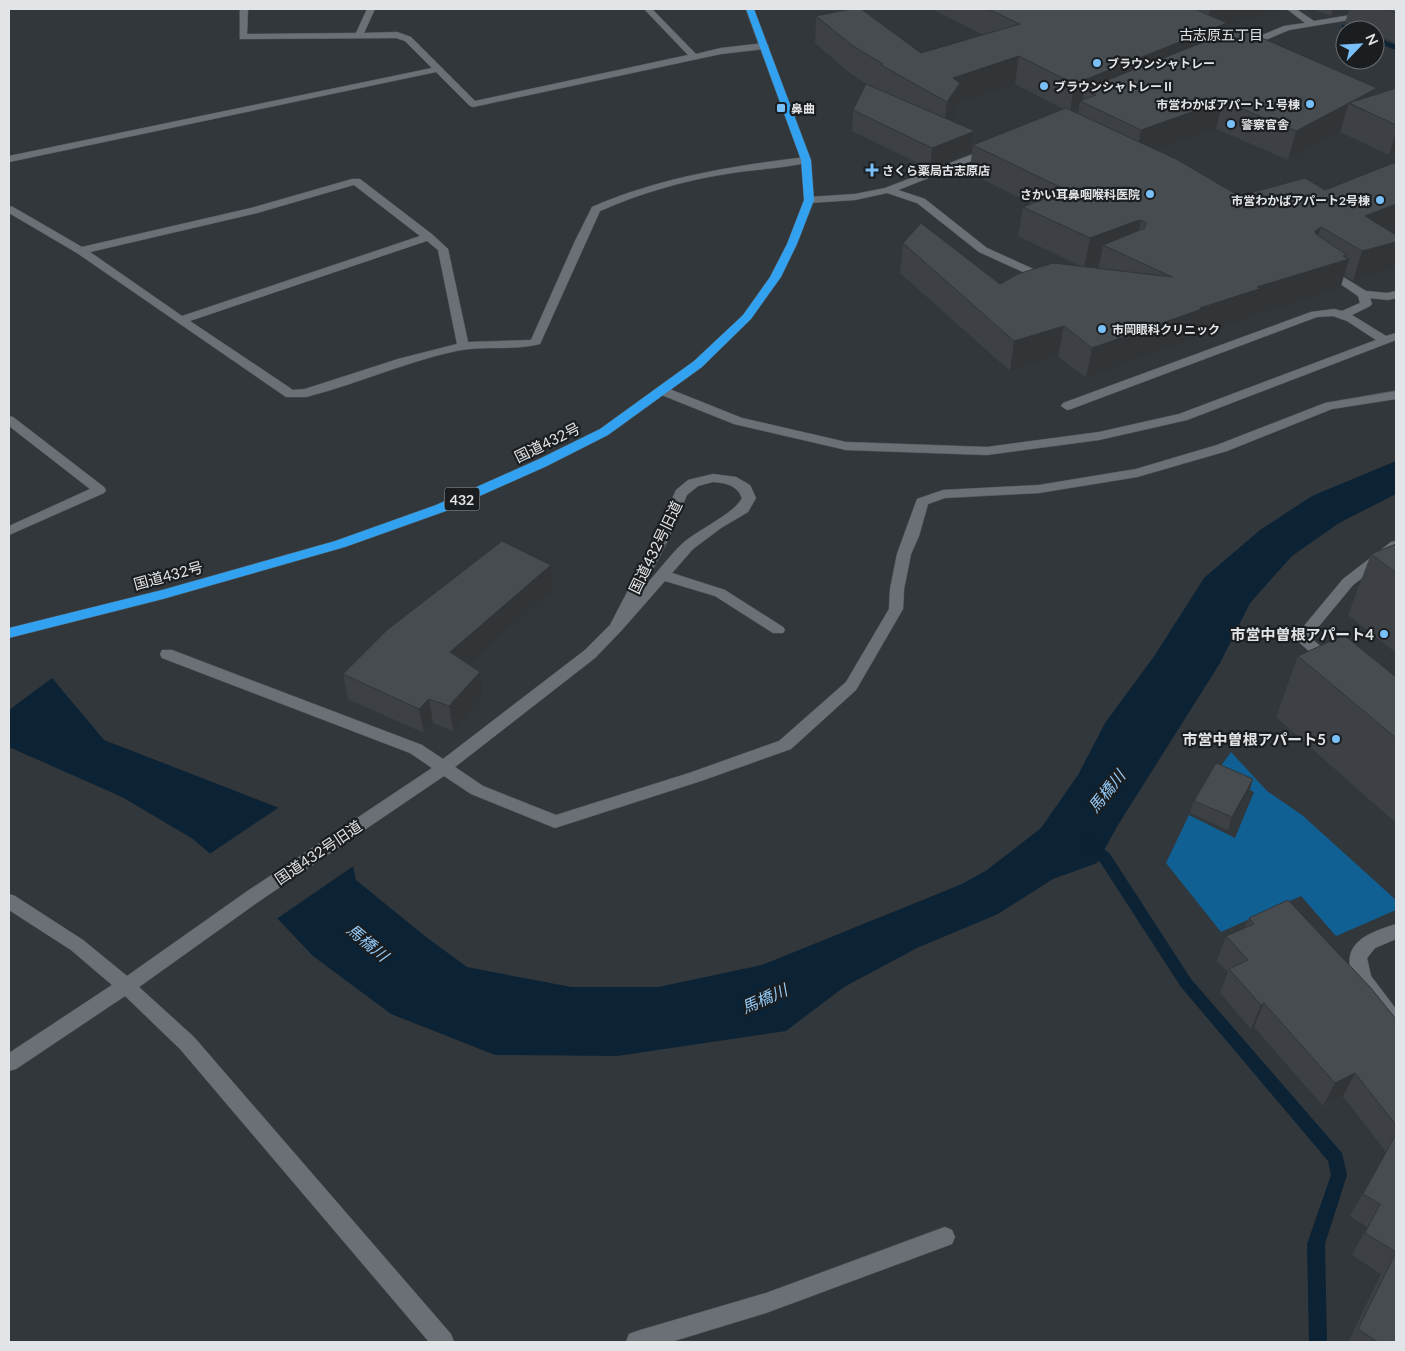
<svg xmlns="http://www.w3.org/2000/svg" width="1405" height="1351" font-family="Lato,'Noto Sans JP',sans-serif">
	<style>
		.green { fill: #106094 }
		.water { fill: #0c2335 }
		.pier { fill: #32373b }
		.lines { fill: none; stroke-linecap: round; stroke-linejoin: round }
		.stream { fill: #0c2335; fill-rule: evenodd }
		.minor-casing { stroke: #515659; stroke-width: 1 }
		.highway-casing { stroke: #515659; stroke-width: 1 }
		.minor { fill: #6a7075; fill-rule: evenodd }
		.highway { fill: #32a2f0; fill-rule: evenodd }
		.wall { fill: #3d4145; fill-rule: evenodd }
		.shaded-wall { fill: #323538 }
		.building { fill: #474c50; stroke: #323538 }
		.poi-dot { fill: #79bff8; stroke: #1b1e20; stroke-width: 2 }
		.labels { text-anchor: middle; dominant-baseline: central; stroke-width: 4.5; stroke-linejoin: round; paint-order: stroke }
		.far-poi-label { font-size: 12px; font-weight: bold; fill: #e2e5e8; stroke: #1b1e20; text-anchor: start }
		.far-neighbourhood-label { font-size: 14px; fill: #e2e5e8; stroke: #1b1e20 }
		.shield { fill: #1b1e20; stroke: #a6a9ac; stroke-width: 1 }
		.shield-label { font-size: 14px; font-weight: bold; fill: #e2e5e8 }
		.street-label { font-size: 15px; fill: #e2e5e8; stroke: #1b1e20 }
		.poi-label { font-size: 15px; font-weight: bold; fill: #e2e5e8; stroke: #1b1e20; text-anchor: end }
		.water-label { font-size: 16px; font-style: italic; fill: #92c9f6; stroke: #1b1e20 }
	</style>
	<rect width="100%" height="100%" fill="#32373b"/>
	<path class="green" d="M1231 752 1267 791 1302 815 1396 900V910L1336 936 1301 896 1221 932 1166 863 1189 815 1235 838 1254 792 1216 773Z"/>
	<g class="water">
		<path d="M1396 461V494L1339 523 1292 556 1250 603 1220 663 1118 825 1097 863 1053 879 998 914 917 948 844 987 786 1031 617 1056 495 1055 391 1014 313 956 239 878 353 866 356 880 426 937 467 967 571 987H658L762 965 962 884 987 870 1041 828 1078 775 1105 723 1155 655 1204 578 1260 530 1312 496Z"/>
		<path d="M52 678 104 740 282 809 236 876 193 839 122 797 9 747V710Z"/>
	</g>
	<path class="pier" d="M281 806 312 826 313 829 352 858 355 865 275 920 237 878 208 855Z"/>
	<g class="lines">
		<g class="stream">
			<path d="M1342 25H1348L1357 30 1342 29Z"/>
			<path d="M1375 37 1396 45V50L1375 42Z"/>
			<path d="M1088 839 1093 840 1110 854 1191 979 1342 1153 1347 1175 1325 1244 1327 1342H1309L1307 1244 1331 1175 1328 1161 1181 987 1100 862 1081 844 1083 840Z"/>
		</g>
		<g class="minor-casing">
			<g id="minor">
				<path d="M240 9H248L247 34 356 33 367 9H375L364 33 397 32 411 37 475 101 688 55 644 9H652L696 54 721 48 765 43 769 46 765 49 721 54 473 107 470 106 436 72 9 162V156L432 68 405 41 396 38 240 39Z"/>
				<path d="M1287 9H1296L1314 21 1388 9H1396V12L1289 30 1249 47H1243V43L1284 26 1305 23Z"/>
				<path d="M989 148 992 149V153L898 190 925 199 987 248 1051 277 1053 279 1051 281H1043L979 252 917 203 887 193 855 200 809 203 804 200 809 197 855 194 885 188Z"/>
				<path d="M806 157 811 160 810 162C782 169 753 169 726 174 682 181 641 193 600 211L540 344C512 351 484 345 456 351 405 362 357 384 306 397H286L77 253 9 213V206L13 207 82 247 251 208 352 179H360L433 235 448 249 468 342 531 340 575 241 592 207C661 177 732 166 806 157ZM354 185 420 236 182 316 90 252 257 213ZM427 241 438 250 457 344 398 359 305 389 293 390 190 321Z"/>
				<path d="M1327 267 1366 291 1387 293 1396 291V298L1388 300 1370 298 1372 304 1370 306 1352 315 1386 336 1396 333V340L1187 420 1099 440 987 455 846 450 734 424 659 394 657 391 663 387 667 388 742 418 846 442 987 447 1099 432 1179 414 1376 340 1347 321 1333 316 1317 317 1071 409 1067 410 1061 406 1063 403 1311 312 1334 309 1342 311 1360 303 1358 296 1323 272 1321 270 1323 268Z"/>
				<path d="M1396 391V399L1332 409 1227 451 1137 477 1039 493 945 498 928 504 919 536 911 554 904 589 903 609 856 690 791 749 701 781 555 828 471 794 444 776 258 902 139 987 194 1037 451 1334 454 1342H429L180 1049 125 996 16 1069 9 1071V1053L112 985 71 950 9 910V894L15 896 83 940 127 976 246 892 432 768 410 753 162 658 160 654 162 650H172L422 745 443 759 585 650 610 625 653 542 676 490 688 480 713 474 736 477 750 485 756 498 748 512 721 528 693 549 672 573 725 590 783 627 785 630 783 633H773L715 596 665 581 621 631 595 658 455 767 483 786 556 815 689 773 779 741 846 682 889 609 890 589 897 554 917 499 943 490 1039 485 1136 469 1217 445 1325 403ZM713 482C726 483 737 485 742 498 734 514 699 529 683 543 669 556 657 573 644 587L667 542 687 495 698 486Z"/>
				<path d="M9 416 13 417 104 487 106 490 104 493 9 535V526L90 489 9 426Z"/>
				<path d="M1396 541V552L1353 585 1310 637 1337 661 1335 665H1325L1294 638 1343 579 1391 542Z"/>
				<path d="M1396 924V939L1375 948 1367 958 1371 976 1396 1009V1030L1389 1028C1373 1008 1332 967 1358 942 1367 933 1384 928 1396 924Z"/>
				<path d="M945 1227 952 1230 955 1237 952 1244 766 1313 671 1342H626L629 1334 637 1331 766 1293Z"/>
			</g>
		</g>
		<g class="highway-casing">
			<path id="highway" d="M746 9H754L811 160 814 200 797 244 781 277 751 319 702 367 608 435 547 466 446 511 345 547 163 599 9 638V628L162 590 335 541 436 505 537 460 600 429 694 361 743 315 770 277 787 244 804 200 801 160Z"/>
		</g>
		<use href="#minor" class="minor"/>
		<use href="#highway" class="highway"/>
	</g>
	<g class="wall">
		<path d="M932 9H1285L1226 26 1224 34 1375 95 1396 88V152L1389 155 1340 132 1288 160 1216 129 1157 151 1239 196 1325 190 1396 162V230L1391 232 1396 235V263L1394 269 1353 281 1344 275 1340 289 1255 315 1254 318 1195 337V339L1086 378 1058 356 1010 371 900 273 903 243 1000 284 1080 266 1018 236 1023 207 1032 204 970 173 972 152 930 169 852 131 853 110 873 88 851 74 815 43 816 16 921 53 983 35ZM1015 84 1063 109 974 145 975 131 950 120 957 111V104ZM1079 108 1078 113 1073 111ZM1100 262 1098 268 1087 267Z"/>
		<path d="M1312 9H1396V43L1375 34V30H1364L1345 22 1348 14 1331 16Z"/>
		<path d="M1396 544V653L1348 615 1371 554Z"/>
		<path d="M553 590 468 664 483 697 453 731 433 723 424 733 348 699 343 674Z"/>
		<path d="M1298 656 1396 677V823L1276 717Z"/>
		<path d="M1253 779 1249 792 1228 830 1190 813 1194 801Z"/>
		<path d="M1249 918 1396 1019V1342H1348L1381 1274 1352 1255 1367 1227 1350 1216 1386 1152 1343 1096 1323 1106 1254 1027 1251 1029 1220 993 1228 972 1217 961 1226 936 1245 928Z"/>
	</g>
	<g class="shaded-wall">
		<path d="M1210 9H1285L1226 26 1220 50 1096 95 1085 89 1082 102 1080 101 1079 108 1070 112 1074 84 1205 32Z"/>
		<path d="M1333 9H1349L1348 14 1331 16Z"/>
		<path d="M1019 56 1015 84 957 104V111L943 130 947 102 953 78Z"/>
		<path d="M1377 88 1369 113 1349 104Z"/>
		<path d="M1223 101 1216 129 1135 159 1141 130Z"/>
		<path d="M1349 103 1340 132 1288 160 1296 131Z"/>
		<path d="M975 131 972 152 930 169 932 148Z"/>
		<path d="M1396 133V152L1389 155Z"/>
		<path d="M1396 204V230L1355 245 1365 216Z"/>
		<path d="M1141 220 1135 249 1103 245 1100 262 1084 268 1090 238 1136 221Z"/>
		<path d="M1321 227 1312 256 1315 231Z"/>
		<path d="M1396 242V263L1394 269 1353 281 1362 251Z"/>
		<path d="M1347 255 1345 260 1349 259 1340 289 1255 315 1254 318 1195 337V339L1086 378 1092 348 1200 308Z"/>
		<path d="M1064 326 1058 356 1010 371 1014 341Z"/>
		<path d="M551 565 553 590 454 677 450 652Z"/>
		<path d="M480 672 483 697 453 731 449 706Z"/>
		<path d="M429 699 433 723 424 733 419 709Z"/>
		<path d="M1253 779 1249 792 1228 830 1232 817Z"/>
		<path d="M1264 1003 1254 1027 1251 1029 1261 1005Z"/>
		<path d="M1355 1073 1343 1096 1323 1106 1335 1083Z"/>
	</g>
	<g class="building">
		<path d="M850 9H861L921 53 1020 24 988 9H1195L1227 23 1074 84 1019 56 953 78 960 83 947 102 881 65 883 64 853 46 816 16Z"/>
		<path d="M1386 9H1396V13Z"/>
		<path d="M1239 28 1377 88 1349 103 1396 88V125L1349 103 1296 131 1223 101 1141 130 1080 101 1096 95 1085 89Z"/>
		<path d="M866 84 975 131 932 148 853 110Z"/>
		<path d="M1066 108 1178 160 1239 196 1305 178 1325 190 1396 162V204L1365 216 1396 235V242L1362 251 1321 227 1315 231 1316 234 1347 255 1343 256 1349 259 1257 287 1262 288 1200 308 1202 309 1092 348 1064 326 1014 341 903 243 921 223 1000 284 1018 274 1053 263 1172 277 1103 245 1145 228 1146 223 1141 220 1136 221 1090 238 1023 207 1066 190 973 145Z"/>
		<path d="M502 541 551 565 450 652 480 672 449 706 429 699 419 709 343 674 387 630Z"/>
		<path d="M1396 544V573L1371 554Z"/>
		<path d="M1344 635 1396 677V738L1298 656Z"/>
		<path d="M1216 763 1253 779 1232 817 1194 801Z"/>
		<path d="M1288 900 1370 987 1396 1019V1125L1355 1073 1335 1083 1264 1003 1261 1005 1229 969 1248 960 1226 936 1254 924 1249 918Z"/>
		<path d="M1396 1134V1342H1378L1358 1329 1396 1252 1365 1233 1380 1204 1363 1194Z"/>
	</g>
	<g class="poi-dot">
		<circle cx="1097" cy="63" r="5"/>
		<circle cx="1044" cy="86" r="5"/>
		<circle cx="1310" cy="104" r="5"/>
		<rect x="776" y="103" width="10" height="10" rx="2.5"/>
		<circle cx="1231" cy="124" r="5"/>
		<path d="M869.5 162.5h5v5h5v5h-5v5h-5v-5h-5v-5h5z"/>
		<circle cx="1150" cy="194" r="5"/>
		<circle cx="1380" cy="200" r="5"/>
		<circle cx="1102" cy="329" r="5"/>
		<circle cx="1384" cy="634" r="5"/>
		<circle cx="1336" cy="739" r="5"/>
	</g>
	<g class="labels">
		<g class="far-poi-label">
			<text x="1107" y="63">ブラウンシャトレー</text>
			<text x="1054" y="86">ブラウンシャトレーⅡ</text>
			<text x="1300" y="104" text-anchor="end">市営わかばアパート１号棟</text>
			<text x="791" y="108">鼻曲</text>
			<text x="1241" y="124">警察官舎</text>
			<text x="882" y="170">さくら薬局古志原店</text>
			<text x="1140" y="194" text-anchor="end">さかい耳鼻咽喉科医院</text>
			<text x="1370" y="200" text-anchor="end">市営わかばアパート2号棟</text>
			<text x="1112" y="329">市岡眼科クリニック</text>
		</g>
		<g class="far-neighbourhood-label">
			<text x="1221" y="34">古志原五丁目</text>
		</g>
		<rect class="shield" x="444.5" y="487.5" width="35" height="23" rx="4"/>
		<g class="shield-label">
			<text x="462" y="499">432</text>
		</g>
		<g class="street-label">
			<text transform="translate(547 442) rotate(-26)">国道432号</text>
			<text transform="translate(655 547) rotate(-64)">国道432号旧道</text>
			<text transform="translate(168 575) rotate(-15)">国道432号</text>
			<text transform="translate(318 852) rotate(-34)">国道432号旧道</text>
		</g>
		<g class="poi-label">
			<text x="1374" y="634">市営中曽根アパート4</text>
			<text x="1326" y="739">市営中曽根アパート5</text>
		</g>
		<g class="water-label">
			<text transform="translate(1106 791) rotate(-51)">馬橋川</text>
			<text transform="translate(368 942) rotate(40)">馬橋川</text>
			<text transform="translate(764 998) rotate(-24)">馬橋川</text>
		</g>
	</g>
	<rect width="1405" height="1351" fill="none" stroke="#e2e5e8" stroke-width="20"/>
	<g transform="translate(1360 45) rotate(65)"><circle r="24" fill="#1b1e20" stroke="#6b6e70"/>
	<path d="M0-4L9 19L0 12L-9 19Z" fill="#79bff8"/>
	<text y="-8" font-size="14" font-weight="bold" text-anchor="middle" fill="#e2e5e8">N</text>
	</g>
</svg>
